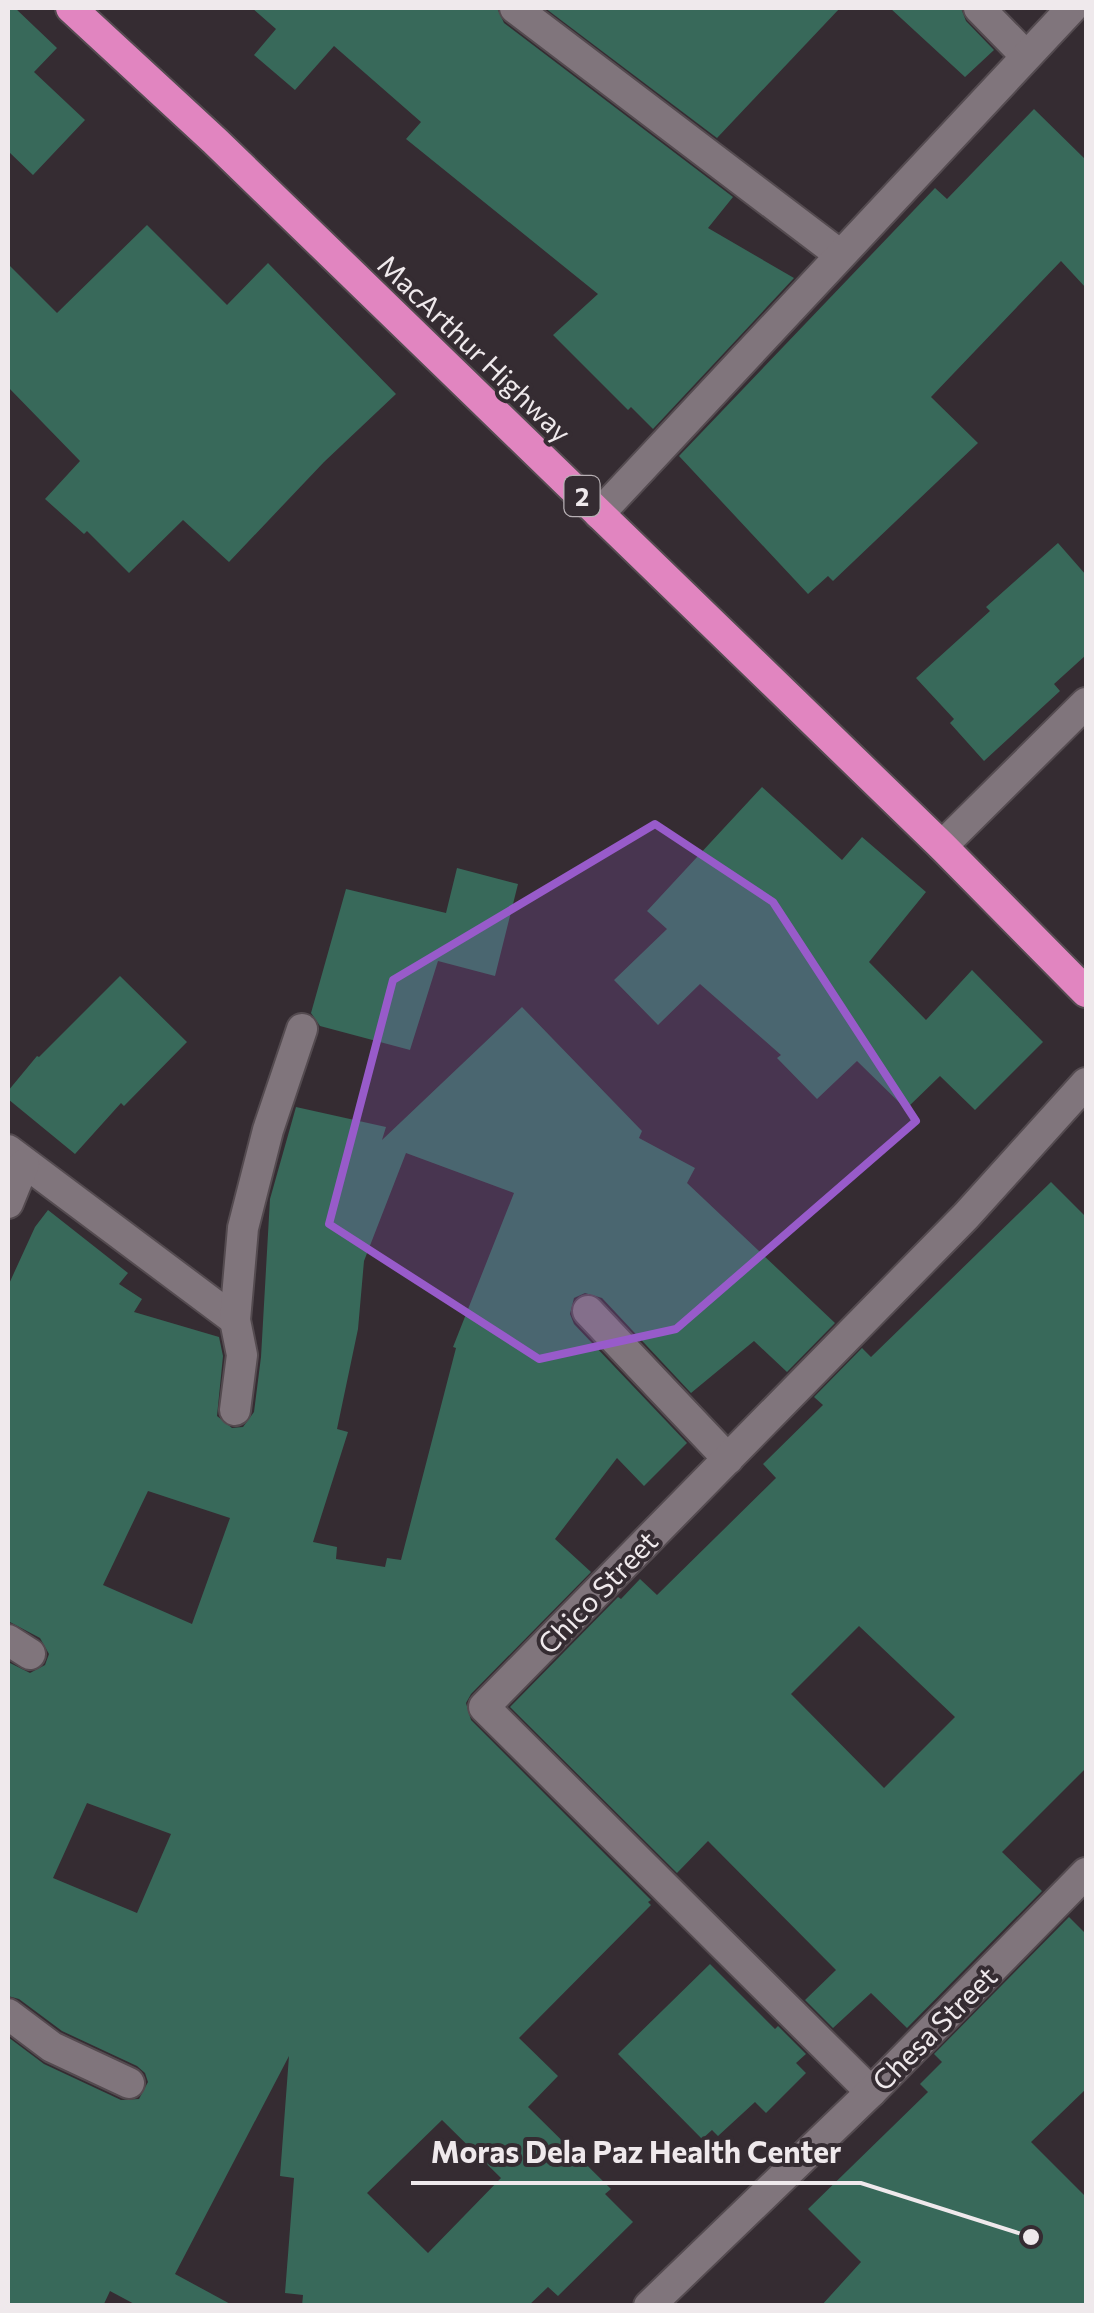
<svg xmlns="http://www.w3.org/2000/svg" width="1094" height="2313" font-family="Commissioner,sans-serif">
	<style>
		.building { fill: #38695a; fill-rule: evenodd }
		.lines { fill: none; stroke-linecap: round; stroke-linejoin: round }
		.minor-casing { stroke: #544b50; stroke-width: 34 }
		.highway-casing { stroke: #544b50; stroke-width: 34 }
		.minor { stroke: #80757c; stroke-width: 30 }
		.highway { stroke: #e185c0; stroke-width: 30 }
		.marked { fill: #985bca; fill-opacity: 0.2; stroke: #985bca; stroke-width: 8; stroke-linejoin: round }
		.labels { text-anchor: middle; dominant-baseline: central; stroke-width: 8; stroke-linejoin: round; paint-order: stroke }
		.shield { fill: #352c32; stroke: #b7b0b4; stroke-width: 2.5 }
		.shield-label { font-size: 25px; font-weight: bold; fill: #efe9ec }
		.street-label { font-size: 28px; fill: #efe9ec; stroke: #352c32 }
		.leader { fill: none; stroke: #efe9ec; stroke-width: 4 }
		.callout-dot { fill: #efe9ec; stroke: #352c32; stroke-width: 4 }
		.callout-label { font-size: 30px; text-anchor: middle; font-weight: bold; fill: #efe9ec; stroke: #352c32; stroke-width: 8; stroke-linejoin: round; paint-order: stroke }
	</style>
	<rect width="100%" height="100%" fill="#352c32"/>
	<g class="building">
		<path d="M8 8H15L57 48 34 72 85 120 33 175 8 151Z"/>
		<path d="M252 8H497L504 23 733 197 708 228 794 278 653 429 631 407 628 410 553 335 598 294 406 139 421 122 334 46 295 90 254 55 276 29Z"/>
		<path d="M545 8H840L717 138Z"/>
		<path d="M890 8H961L966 21 994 50 965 77Z"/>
		<path d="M1034 109 1086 160V288L1061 261 931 397 978 443 833 581 828 576 808 594 679 456 935 188 947 199Z"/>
		<path d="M147 225 227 305 268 263 396 394 324 462 229 562 183 520 129 573 87 531 84 534 45 499 80 461 8 387V264L57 313Z"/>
		<path d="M1058 543 1086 575V655L1054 684 1060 691 984 761 950 723 954 719 916 678 990 611 986 607Z"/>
		<path d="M762 787 842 860 862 837 926 892 869 962 926 1020 972 970 1043 1042 975 1110 940 1076 906 1109 857 1061 817 1099 777 1058 781 1055 700 984 658 1025 614 980 667 929 647 911Z"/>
		<path d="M457 868 518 884 495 976 438 961 410 1050 320 1026 311 1013 346 889 446 913Z"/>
		<path d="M120 976 187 1042 124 1106 121 1103 75 1154 8 1099V1091L37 1056 39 1057Z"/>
		<path d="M522 1007 642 1131 639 1138 695 1168 687 1183 835 1323 787 1372 754 1341 691 1393 602 1298 585 1293 574 1298 570 1314 574 1324 687 1443 644 1486 617 1458 555 1539 591 1572 471 1694 466 1703 471 1720 651 1900 648 1902 651 1905 519 2038 558 2076 528 2107 611 2189 605 2194 633 2222 558 2296 548 2287 528 2306H302L303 2295 285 2293 294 2178 280 2176 289 2056 175 2274 234 2306H138L110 2291 103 2306H8V2037L44 2064 121 2100 139 2099 148 2082 145 2073 137 2066 62 2031 19 1999 8 1996V1662L30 1673 45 1665 49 1654 40 1638 8 1621V1286L35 1227 48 1210 128 1273 119 1284 142 1299 134 1312 219 1337 223 1356 217 1416 232 1428 243 1427 254 1412 261 1357 270 1199 296 1107 386 1127 382 1140ZM406 1153 514 1193 453 1347 456 1348 401 1560 387 1558 385 1567 336 1559 337 1547 313 1542 348 1432 337 1429 358 1329 364 1261ZM148 1491 230 1518 192 1624 103 1585ZM87 1803 171 1834 137 1913 53 1878ZM442 2120 501 2178 428 2253 367 2193Z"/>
		<path d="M1051 1182 1086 1217V1768L1002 1852 1042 1891 907 2028 871 1993 833 2028 805 2000 836 1970 708 1841 677 1873 510 1707 618 1597 621 1599 640 1579 657 1595 776 1478 763 1464 823 1405 814 1397 862 1348 871 1357ZM859 1626 955 1717 884 1788 791 1694Z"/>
		<path d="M1069 1917 1086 1934V2089L1031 2142 1086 2197V2306H821L861 2262 808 2209 928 2092 920 2084 942 2062 934 2054Z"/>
		<path d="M710 1964 775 2029 778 2026 806 2054 796 2063 806 2073 766 2113 755 2102 718 2136 712 2130 702 2139 618 2054Z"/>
	</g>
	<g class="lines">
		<g class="minor-casing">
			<g id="minor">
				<path d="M515 8 839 254"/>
				<path d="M979 8 1025 55"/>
				<path d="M599 514 1072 8"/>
				<path d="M942 846 1086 703"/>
				<path d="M8 1150 235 1320"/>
				<path d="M8 1203 24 1164"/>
				<path d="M588 1311 728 1459"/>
				<path d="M235 1410 242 1355 235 1320 243 1228 268 1130 302 1029"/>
				<path d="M8 1640 30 1654"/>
				<path d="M8 2014 52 2047 129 2083"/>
				<path d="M871 2092 484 1707 966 1216 1086 1083"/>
				<path d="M649 2306 871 2092 1086 1873"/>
			</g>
		</g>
		<g class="highway-casing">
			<path id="highway" d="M71 8 215 141 942 846 1086 992"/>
		</g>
		<use href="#minor" class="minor"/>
		<use href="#highway" class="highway"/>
	</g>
	<path class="marked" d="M655 824 773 902 916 1121 676 1329 539 1359 329 1224 393 980Z"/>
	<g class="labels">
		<rect class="shield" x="564.5" y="476" width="35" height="40" rx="8"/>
		<g class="shield-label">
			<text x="582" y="496">2</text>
		</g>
		<g class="street-label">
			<text transform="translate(475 348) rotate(44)">MacArthur Highway</text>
			<text transform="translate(597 1592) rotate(-46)">Chico Street</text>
			<text transform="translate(934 2028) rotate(-45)">Chesa Street</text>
		</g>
	</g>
	<path class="leader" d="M1031 2237L861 2183H411"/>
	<circle class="callout-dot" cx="1031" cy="2237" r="10"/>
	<g class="callout-label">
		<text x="636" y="2163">Moras Dela Paz Health Center</text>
	</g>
	<rect width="1094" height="2313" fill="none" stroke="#efe9ec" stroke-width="20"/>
</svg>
